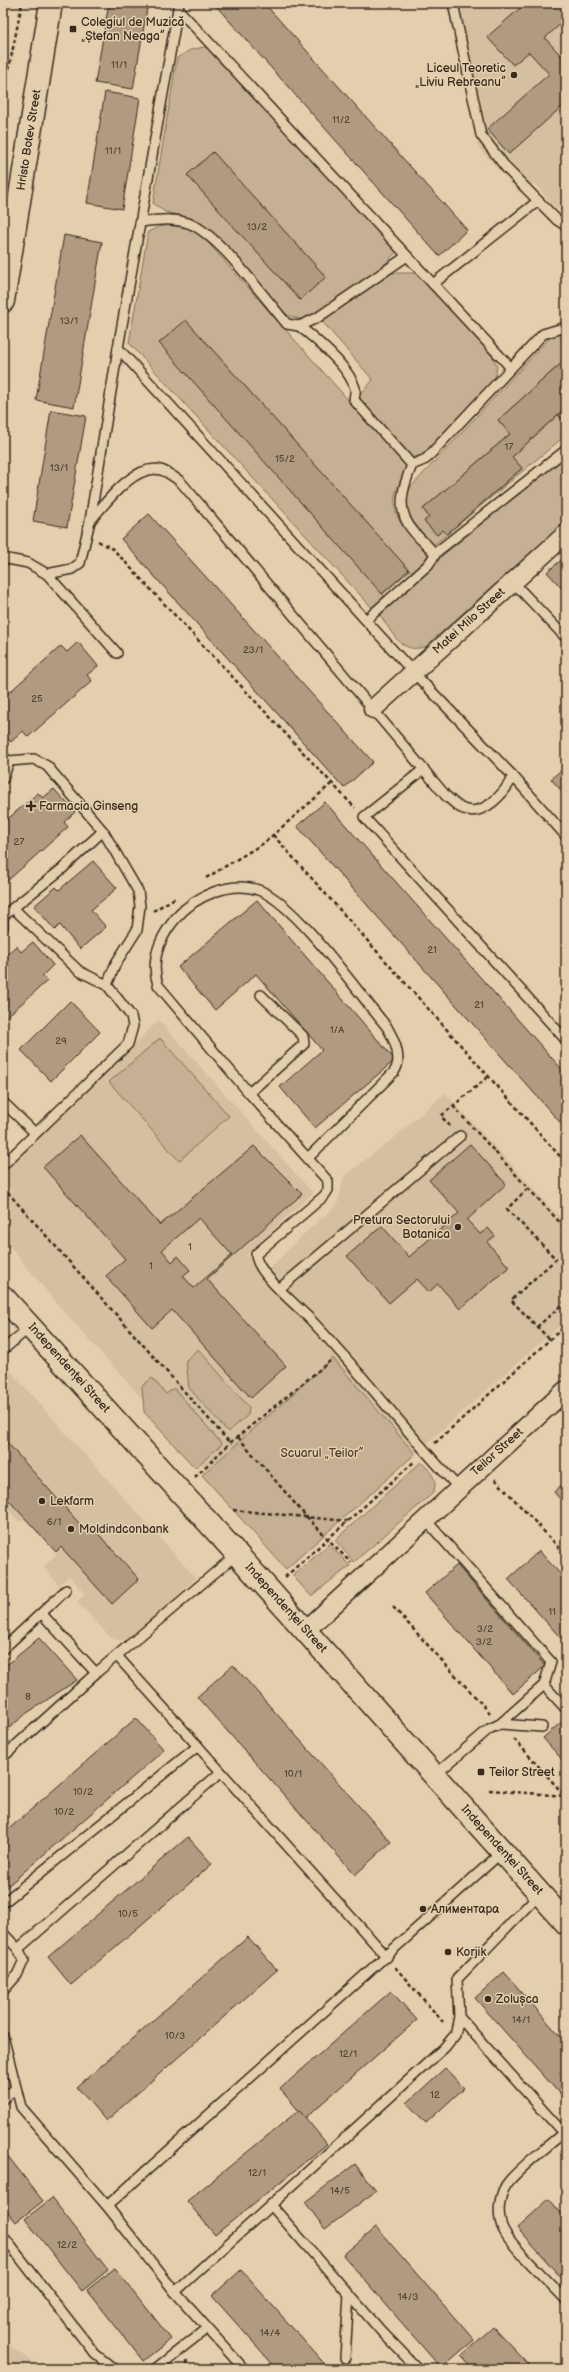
<svg xmlns="http://www.w3.org/2000/svg" width="569" height="2372" font-family="'Balsamiq Sans',sans-serif">
	<style>
		.built { fill: #d3c0a0 }
		.green { fill: #c4b193; stroke: #806e58 }
		.building { fill: #af9c80; stroke: #3b2a1e; fill-rule: evenodd }
		.lines { fill: none; stroke-linecap: round; stroke-linejoin: round }
		.lane-casing { stroke: #3b2a1e; stroke-width: 12 }
		.street-casing { stroke: #3b2a1e; stroke-width: 21 }
		.secondary-casing { stroke: #3b2a1e; stroke-width: 25 }
		.path { stroke: #3b2a1e; stroke-width: 2.5; stroke-dasharray: 4 3; stroke-linecap: butt }
		.lane { stroke: #e2cfad; stroke-width: 9 }
		.street { stroke: #e2cfad; stroke-width: 18 }
		.secondary { stroke: #e2cfad; stroke-width: 22 }
		.poi-dot { fill: #3b2a1e; stroke: #e2cfad; stroke-width: 1.5 }
		.labels { text-anchor: middle; dominant-baseline: central; stroke-width: 3; stroke-linejoin: round; paint-order: stroke }
		.number-label { font-size: 10px; fill: #584636 }
		.poi-label { font-size: 12px; fill: #3b2a1e; stroke: #e2cfad; text-anchor: start }
		.street-label { font-size: 12px; fill: #3b2a1e; stroke: #e2cfad }
		.park-label { font-size: 12px; fill: #503e30; stroke: #e2cfad }
	</style>
	<rect width="100%" height="100%" fill="#e2cfad"/>
	<filter id="ink" filterUnits="userSpaceOnUse"><feTurbulence type="fractalNoise" baseFrequency=".025" numOctaves="2"/><feDisplacementMap in="SourceGraphic" scale="8" xChannelSelector="R" yChannelSelector="G"/><feConvolveMatrix kernelMatrix="1 2 1 2 8 2 1 2 1" color-interpolation-filters="sRGB"/></filter>
	<g filter="url(#ink)">
		<g class="built">
			<path d="M446 3H566V213L554 207 534 183 520 193 478 147Z"/>
			<path d="M159 1020 313 1193 247 1254 264 1274 307 1231 337 1205 344 1176 389 1142 445 1093 566 1224V1320L415 1454 333 1358 207 1471 65 1313 6 1242 3 1236V1199L12 1190 3 1179V1171Z"/>
			<path d="M3 1363 196 1578 130 1640H116L109 1636 77 1602 85 1594 69 1576 59 1585 43 1567 57 1553 25 1519 20 1522 3 1504Z"/>
			<path d="M3 2341 42 2369H3Z"/>
		</g>
		<g class="green">
			<path d="M204 47 211 48 398 250 371 279 307 319H299L287 315 207 228 182 216 165 212 153 203 177 58 190 50Z"/>
			<path d="M172 225 191 229 203 237 407 466C405 475 399 482 396 491 388 521 414 538 431 556L417 571H409L383 594 385 599 373 609 129 343 148 232 158 227Z"/>
			<path d="M387 273H419L493 357 497 367 495 378 423 455 411 458 356 399 373 380 321 320Z"/>
			<path d="M555 332 566 333V359L498 420 510 434 423 509 429 517 425 521 437 535 443 530 447 534 522 469 512 457 558 415 566 423V435L434 545C420 529 399 514 409 489Z"/>
			<path d="M566 455V521L425 647C400 654 393 633 380 615L438 559Z"/>
			<path d="M160 1038 229 1116 179 1161 109 1082Z"/>
			<path d="M198 1349 249 1407 248 1415 228 1432 189 1388 186 1360Z"/>
			<path d="M333 1358 415 1454 286 1569 202 1475Z"/>
			<path d="M152 1378 166 1394 174 1388 222 1444 195 1468 144 1412 142 1386Z"/>
			<path d="M421 1462C430 1471 439 1479 433 1493L354 1562 335 1540Z"/>
			<path d="M329 1544 350 1566 311 1596 293 1576Z"/>
		</g>
		<g class="building">
			<path d="M109 3H148L133 89 95 83Z"/>
			<path d="M219 3H264L467 230 439 256 216 6Z"/>
			<path d="M526 3H566V19L545 38 566 61V103L509 154 487 129 549 74 529 52 513 65 487 37Z"/>
			<path d="M105 92 140 98 122 209 87 203Z"/>
			<path d="M213 152 326 277 300 300 187 175Z"/>
			<path d="M64 235 102 242 74 407 36 400Z"/>
			<path d="M186 320 409 570 382 594 159 343Z"/>
			<path d="M566 359V407L512 457 522 468 447 534 443 530 437 535 424 521 429 517 423 509 510 434 498 420Z"/>
			<path d="M566 407V423L558 415Z"/>
			<path d="M51 410 86 416 67 527 33 521Z"/>
			<path d="M149 514 373 762 344 788 121 539Z"/>
			<path d="M566 556V593L547 572Z"/>
			<path d="M78 642 98 666 87 675 92 681 28 737 23 731 11 742 3 733V698L61 646 67 652Z"/>
			<path d="M566 766V796L551 779Z"/>
			<path d="M54 789 75 812 64 822 68 827 5 883 3 823 38 793 43 798Z"/>
			<path d="M325 802 566 1074V1129L297 826Z"/>
			<path d="M93 861 117 888 91 910 106 927 80 949 60 925 55 930 34 906 56 887 59 890Z"/>
			<path d="M257 900 395 1060 315 1128 280 1087 322 1050 256 974 215 1010 178 967Z"/>
			<path d="M33 942 53 965 42 976 47 981 3 1020V958L16 946 21 952Z"/>
			<path d="M70 1001 100 1032 51 1081 21 1050Z"/>
			<path d="M80 1135 160 1225 254 1146 302 1194 207 1279 286 1366 251 1398 172 1310 152 1328 106 1276 125 1259 43 1167ZM199 1218 232 1255 194 1288 183 1276 190 1270 178 1256 172 1262 162 1250Z"/>
			<path d="M470 1144 506 1184 467 1220 480 1234 488 1228 495 1236 487 1242 509 1267 460 1309 438 1284 429 1292 417 1279 389 1303 347 1256 382 1226 409 1257 459 1213 429 1180Z"/>
			<path d="M3 1438 86 1531 91 1526 139 1579 112 1604 61 1547 56 1552 3 1494Z"/>
			<path d="M566 1481V1506L554 1492Z"/>
			<path d="M539 1551 566 1580V1644L508 1579Z"/>
			<path d="M457 1565 545 1666 513 1694 425 1593Z"/>
			<path d="M39 1638 77 1680 27 1713 3 1733V1668Z"/>
			<path d="M233 1665 391 1842 355 1875 197 1697Z"/>
			<path d="M136 1718 164 1750 3 1890V1834Z"/>
			<path d="M566 1718V1764L543 1738Z"/>
			<path d="M188 1837 212 1864 71 1985 48 1957Z"/>
			<path d="M248 1937 277 1970 106 2121 77 2087Z"/>
			<path d="M504 1972 566 2043V2101L475 1998Z"/>
			<path d="M391 1991 417 2020 305 2118 280 2089Z"/>
			<path d="M445 2068 464 2088 426 2123 407 2103Z"/>
			<path d="M299 2110 327 2144 215 2235 187 2201Z"/>
			<path d="M3 2150 43 2201 16 2222 3 2206Z"/>
			<path d="M355 2164 376 2191 325 2229 305 2202Z"/>
			<path d="M52 2198 108 2270 82 2291 25 2219Z"/>
			<path d="M549 2199 566 2219V2283L517 2228Z"/>
			<path d="M376 2227 474 2340 441 2368 343 2255Z"/>
			<path d="M115 2268 171 2339 143 2361 87 2290Z"/>
			<path d="M241 2270 329 2369H277L212 2296Z"/>
			<path d="M493 2327 533 2369H473L461 2356Z"/>
		</g>
		<g class="lines">
			<g class="lane-casing">
				<g id="lane">
					<path d="M453 3 481 135 507 169 557 220 566 226"/>
					<path d="M178 9 511 368"/>
					<path d="M141 222C158 220 180 217 195 226 225 243 263 296 287 324L299 326 317 318 407 256"/>
					<path d="M433 284 538 201"/>
					<path d="M299 326C317 340 348 366 355 388 356 392 354 397 354 400L412 465"/>
					<path d="M118 348 413 672 513 776"/>
					<path d="M90 521C105 504 134 463 161 470 168 472 175 478 180 481L446 796C451 800 456 805 461 808 483 819 505 793 513 776L566 836"/>
					<path d="M434 554 566 450"/>
					<path d="M3 558 28 563 47 574 117 653"/>
					<path d="M47 574 72 569 80 563 90 521 118 348 179 3"/>
					<path d="M513 582 566 638"/>
					<path d="M366 620 428 565 435 555C430 546 420 540 414 532 395 511 402 489 412 465L426 459 543 334 566 327"/>
					<path d="M3 757 9 761 34 759 47 766 103 831 138 891 140 906 137 930 116 963 107 985"/>
					<path d="M424 769 364 817 566 1040"/>
					<path d="M3 779 9 761"/>
					<path d="M3 916 62 869 103 831"/>
					<path d="M3 917V928"/>
					<path d="M249 1093 304 1044 303 1036 261 995"/>
					<path d="M3 1102 35 1133"/>
					<path d="M307 1159 394 1072C403 1059 394 1039 387 1027 359 994 298 906 261 891 232 879 195 896 176 918 160 937 150 960 158 985L249 1093 328 1181V1190L324 1196 256 1254C255 1271 295 1304 307 1316 361 1371 406 1433 459 1488"/>
					<path d="M3 1165 128 1044 133 1026 131 1016 107 985 79 971 13 908"/>
					<path d="M279 1289 460 1136"/>
					<path d="M3 1350 31 1326"/>
					<path d="M425 1519 551 1662 544 1685"/>
					<path d="M42 1614 96 1673"/>
					<path d="M3 1649 66 1590"/>
					<path d="M117 1656 387 1957"/>
					<path d="M500 1724 542 1727"/>
					<path d="M3 1757 96 1673 237 1554"/>
					<path d="M435 1775 489 1729 500 1724 544 1685 566 1709"/>
					<path d="M3 1903 198 1746"/>
					<path d="M3 1933 18 1949 24 1960 17 1975 3 1991"/>
					<path d="M18 1949 221 1772"/>
					<path d="M459 2017 566 2136"/>
					<path d="M3 2036 21 2107 107 2206 175 2292 444 2048 455 2035 459 2017 457 1979 540 1893"/>
					<path d="M3 2099 16 2088"/>
					<path d="M563 2133C546 2148 525 2163 510 2180 499 2192 496 2214 503 2229 512 2248 550 2282 566 2300"/>
					<path d="M271 2205 382 2332 418 2369"/>
					<path d="M107 2206 502 1852"/>
					<path d="M3 2236 95 2354 114 2369"/>
					<path d="M175 2292 244 2369"/>
					<path d="M345 2358 349 2294"/>
					<path d="M155 2369 206 2329"/>
				</g>
			</g>
			<g class="street-casing">
				<g id="street">
					<path d="M373 709 566 534"/>
					<path d="M306 1630 566 1390"/>
				</g>
			</g>
			<g class="secondary-casing">
				<g id="secondary">
					<path d="M3 301 51 3"/>
					<path d="M3 1297 237 1554 566 1923"/>
				</g>
			</g>
			<g class="path">
				<path d="M3 98 22 3"/>
				<path d="M98 541 113 549 355 808"/>
				<path d="M273 835 566 1163"/>
				<path d="M206 878 264 843 331 784"/>
				<path d="M153 911 175 898"/>
				<path d="M453 1106 528 1188 507 1209 556 1259 511 1300 550 1340"/>
				<path d="M450 1126 441 1116 489 1076"/>
				<path d="M3 1187 230 1443"/>
				<path d="M528 1188 566 1229"/>
				<path d="M537 1327 566 1301"/>
				<path d="M238 1437 304 1514 351 1563"/>
				<path d="M435 1443 566 1325"/>
				<path d="M195 1477 230 1443 330 1361"/>
				<path d="M495 1479 566 1555"/>
				<path d="M233 1510 347 1521"/>
				<path d="M285 1577 415 1461"/>
				<path d="M393 1607 490 1713"/>
				<path d="M514 1739 566 1797"/>
				<path d="M489 1790 565 1796"/>
				<path d="M395 1967 443 2022"/>
				<path d="M187 2361 188 2369"/>
			</g>
			<use href="#lane" class="lane"/>
			<use href="#street" class="street"/>
			<use href="#secondary" class="secondary"/>
		</g>
	</g>
	<g class="poi-dot">
		<rect x="69" y="25" width="8" height="8" rx="2"/>
		<circle cx="514" cy="75" r="4"/>
		<path d="M29 800h4v4h4v4h-4v4h-4v-4h-4v-4h4z"/>
		<circle cx="458" cy="1227" r="4"/>
		<circle cx="42" cy="1501" r="4"/>
		<circle cx="71" cy="1529" r="4"/>
		<rect x="477" y="1768" width="8" height="8" rx="2"/>
		<circle cx="423" cy="1909" r="4"/>
		<circle cx="448" cy="1952" r="4"/>
		<circle cx="488" cy="1999" r="4"/>
	</g>
	<g class="labels">
		<g class="number-label">
			<text x="119" y="65">11/1</text>
			<text x="341" y="120">11/2</text>
			<text x="113" y="151">11/1</text>
			<text x="257" y="227">13/2</text>
			<text x="69" y="321">13/1</text>
			<text x="509" y="447">17</text>
			<text x="285" y="459">15/2</text>
			<text x="59" y="468">13/1</text>
			<text x="253" y="650">23/1</text>
			<text x="37" y="699">25</text>
			<text x="19" y="842">27</text>
			<text x="432" y="950">21</text>
			<text x="479" y="1005">21</text>
			<text x="337" y="1030">1/A</text>
			<text x="61" y="1041">29</text>
			<text x="190" y="1247">1</text>
			<text x="151" y="1266">1</text>
			<text x="54" y="1522">6/1</text>
			<text x="552" y="1612">11</text>
			<text x="485" y="1629">3/2</text>
			<text x="484" y="1642">3/2</text>
			<text x="28" y="1697">8</text>
			<text x="293" y="1774">10/1</text>
			<text x="83" y="1792">10/2</text>
			<text x="64" y="1812">10/2</text>
			<text x="128" y="1914">10/5</text>
			<text x="521" y="2020">14/1</text>
			<text x="175" y="2036">10/3</text>
			<text x="348" y="2054">12/1</text>
			<text x="435" y="2095">12</text>
			<text x="257" y="2173">12/1</text>
			<text x="340" y="2191">14/5</text>
			<text x="67" y="2245">12/2</text>
			<text x="408" y="2297">14/3</text>
			<text x="270" y="2333">14/4</text>
		</g>
		<g class="poi-label">
			<text x="81" y="22">Colegiul de Muzică<tspan x="81" dy="14">„Ștefan Neaga”</tspan></text>
			<text x="506" y="68" text-anchor="end">Liceul Teoretic<tspan x="506" dy="14">„Liviu Rebreanu”</tspan></text>
			<text x="39" y="806">Farmacia Ginseng</text>
			<text x="450" y="1220" text-anchor="end">Pretura Sectorului<tspan x="450" dy="14">Botanica</tspan></text>
			<text x="50" y="1501">Lekfarm</text>
			<text x="79" y="1529">Moldindconbank</text>
			<text x="489" y="1772">Teilor Street</text>
			<text x="431" y="1909">Алиментара</text>
			<text x="456" y="1952">Korjik</text>
			<text x="496" y="1999">Zolușca</text>
		</g>
		<g class="street-label">
			<text transform="translate(29 140) rotate(-81)">Hristo Botev Street</text>
			<text transform="translate(469 621) rotate(-42)">Matei Milo Street</text>
			<text transform="translate(69 1368) rotate(48)">Independenței Street</text>
			<text transform="translate(497 1452) rotate(-42)">Teilor Street</text>
			<text transform="translate(286 1608) rotate(48)">Independenței Street</text>
			<text transform="translate(502 1850) rotate(48)">Independenței Street</text>
		</g>
		<g class="park-label">
			<text x="322" y="1453">Scuarul „Teilor”</text>
		</g>
	</g>
	<rect width="569" height="2372" fill="none" stroke="#e2cfad" stroke-width="16"/>
	<rect x="8" y="8" width="553" height="2356" fill="none" stroke="#3b2a1e" stroke-width="1.5" filter="url(#ink)"/>
</svg>
